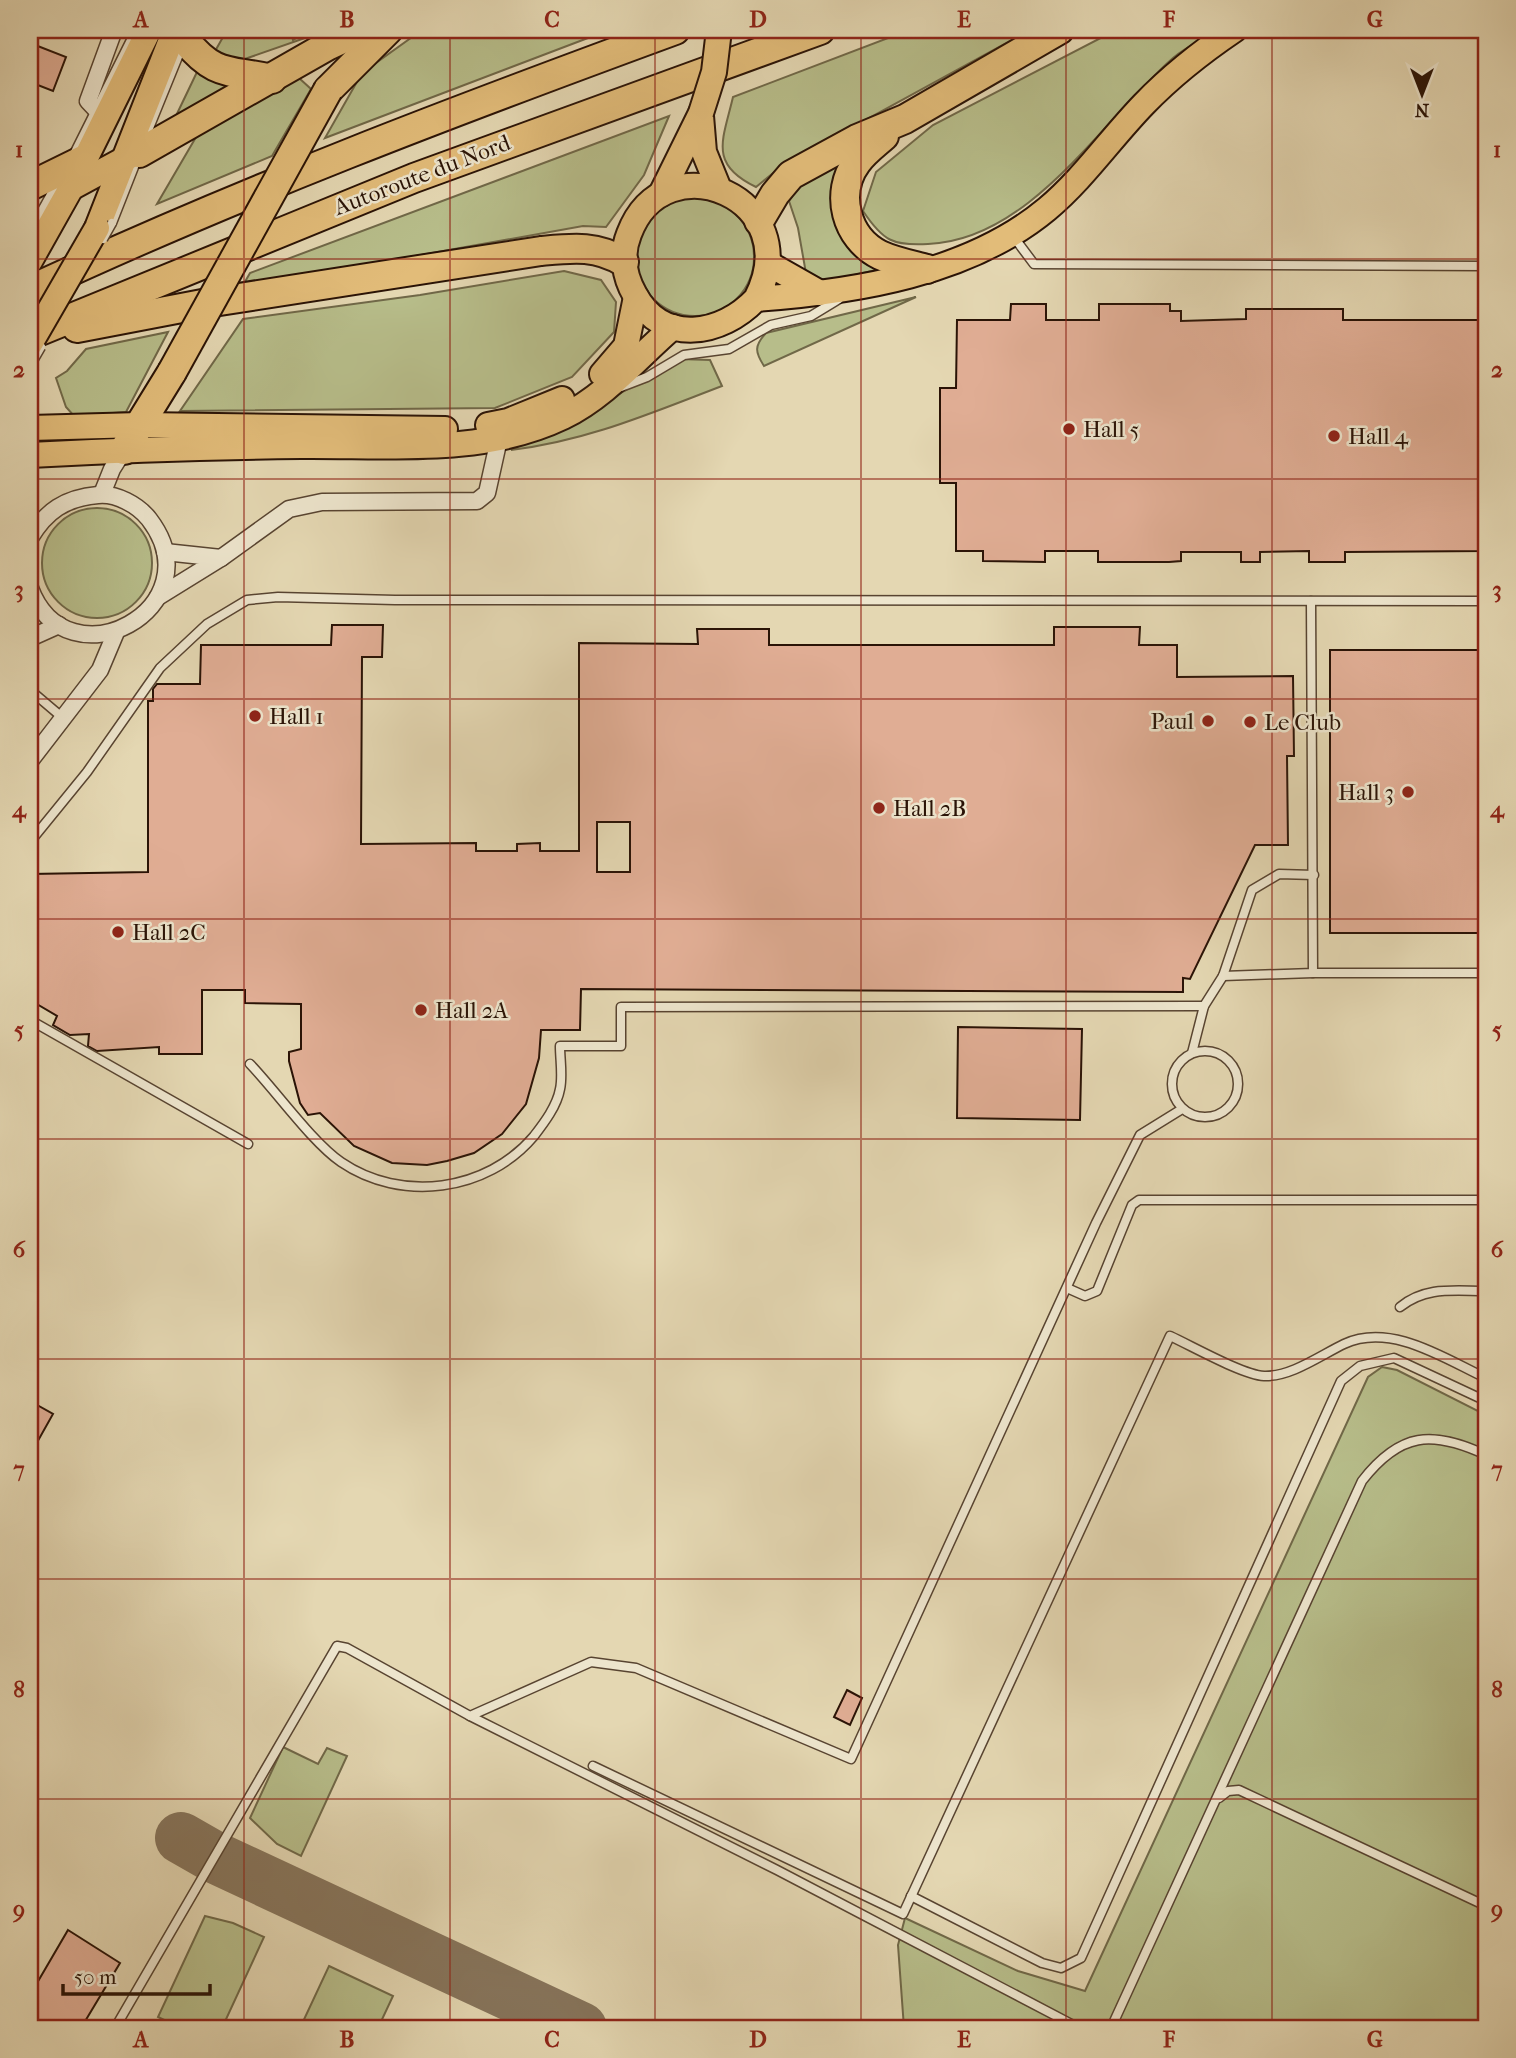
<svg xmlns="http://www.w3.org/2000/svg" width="1516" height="2058" font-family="'IM FELL French Canon',serif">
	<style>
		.green { fill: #b7bd8a; stroke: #706848; stroke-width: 2 }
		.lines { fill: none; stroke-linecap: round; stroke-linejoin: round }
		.taxiway { stroke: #87755c; stroke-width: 52 }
		.building { fill: #e0ad94; stroke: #2a1306; stroke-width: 2; fill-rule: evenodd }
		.service-casing { stroke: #584431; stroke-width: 11 }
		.minor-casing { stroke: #584431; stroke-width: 19 }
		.primary-casing { stroke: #2a1306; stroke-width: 28 }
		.motorway-casing { stroke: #2a1306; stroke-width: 32 }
		.service { stroke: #ede5cd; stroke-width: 8 }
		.minor { stroke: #ede5cd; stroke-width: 16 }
		.primary { stroke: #e2bc79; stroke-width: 24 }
		.motorway { stroke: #e2bc79; stroke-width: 28 }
		.service-bridge-casing { stroke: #584431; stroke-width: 11; stroke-linecap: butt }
		.primary-bridge-casing { stroke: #2a1306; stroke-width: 28; stroke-linecap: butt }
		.motorway-bridge-casing { stroke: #2a1306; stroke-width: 32; stroke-linecap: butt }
		.service-bridge { stroke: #ede5cd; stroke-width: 8 }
		.primary-bridge { stroke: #e2bc79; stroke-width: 24 }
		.motorway-bridge { stroke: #e2bc79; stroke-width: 28 }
		.grid { fill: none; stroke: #8f2418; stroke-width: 2; stroke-opacity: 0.55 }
		.poi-dot { fill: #8f2418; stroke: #ede5cd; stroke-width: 2.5 }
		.labels { text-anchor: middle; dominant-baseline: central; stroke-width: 5; stroke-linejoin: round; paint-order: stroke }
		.street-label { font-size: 23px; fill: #2a1306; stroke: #ede5cd }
		.poi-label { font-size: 23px; fill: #2a1306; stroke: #ede5cd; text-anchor: start }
		.neatline { fill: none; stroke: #8f2418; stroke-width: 2.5 }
		.grid-label { font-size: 23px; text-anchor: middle; font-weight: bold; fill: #8f2418 }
	</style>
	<rect width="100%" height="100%" fill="#e4d7b2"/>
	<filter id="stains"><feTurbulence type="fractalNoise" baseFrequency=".00286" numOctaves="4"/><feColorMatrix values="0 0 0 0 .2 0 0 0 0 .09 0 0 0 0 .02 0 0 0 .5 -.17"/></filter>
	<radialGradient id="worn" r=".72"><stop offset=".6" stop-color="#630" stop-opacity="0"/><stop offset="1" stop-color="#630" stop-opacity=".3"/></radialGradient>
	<g class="green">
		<path d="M227 30H290L293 40 310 30H328L239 61 214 53Z"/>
		<path d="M422 30H609L325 138 362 73Z"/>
		<path d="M909 30H1030L783 165 756 187C708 164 723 140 733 97Z"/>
		<path d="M1116 30H1218C1204 39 1186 47 1173 58 1102 120 1031 240 928 244 893 246 883 241 863 211L876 172 933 125Z"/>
		<path d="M197 72 234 84 174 120Z"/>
		<path d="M299 78 311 89 272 156 157 204 199 132Z"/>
		<path d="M669 116 644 175 606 227 583 226 242 287 250 273Z"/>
		<path d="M853 151 855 250 877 270 826 281 807 279 798 228 789 201 798 187Z"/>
		<circle cx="695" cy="257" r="59"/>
		<path d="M564 271 601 280 616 302 614 332 572 377 495 408 180 411 243 319 420 295Z"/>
		<path d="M916 297 764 366C755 352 754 346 766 333Z"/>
		<path d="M168 332 126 412 74 416 66 407 56 378 67 371 86 349Z"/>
		<path d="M679 359 710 360 722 386C651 413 587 441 511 450L612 398Z"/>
		<circle cx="97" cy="563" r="55"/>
		<path d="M1382 1367 1397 1370 1486 1415V2028H904L898 1945 905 1918 1018 1971 1085 1991 1368 1377Z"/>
		<path d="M283 1747 318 1764 327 1748 347 1756 301 1856 277 1844 250 1818Z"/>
		<path d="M205 1916 233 1923 264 1937 222 2028H181L158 2017Z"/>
		<path d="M329 1966 393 1996 378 2028H300Z"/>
	</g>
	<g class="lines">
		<path class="taxiway" d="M181 1838 216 1858 581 2028"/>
	</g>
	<g class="building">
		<path d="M30 43 66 57 53 91 30 82Z"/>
		<path d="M1011 304H1046V320H1099V304H1170V311H1181V321L1246 319V309H1343V320H1486V551L1345 552V562H1309V551L1260 552V562H1241V552H1181V561L1169 562H1098V551H1045V562L983 561V551H956V483H940V388H956L957 320H1010Z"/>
		<path d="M332 625H383L382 657H362L361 844 476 843V851H517V844L540 843V851H579V643L698 644 697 629H769V645H1054V627H1140L1139 645H1177V677L1293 676 1294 756H1287L1288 845H1255L1190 979 1183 978V992L581 989 580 1030H541L539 1058 526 1104 502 1134 474 1153 447 1161 427 1165 392 1163 354 1146 320 1113 308 1115 300 1103 289 1061V1052L301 1049V1004L245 1003V990H202V1054H159V1047L97 1051 88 1046 89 1034 70 1035 53 1025 57 1016 30 1000V874L148 872V701H153V689L157 684H200L201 645H331ZM597 822H630V872H597Z"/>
		<rect x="1330" y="650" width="156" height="283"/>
		<path d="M958 1027 1082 1029 1080 1120 957 1118Z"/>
		<path d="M30 1401 53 1414 30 1455Z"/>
		<path d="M847 1690 862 1698 850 1725 834 1717Z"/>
		<path d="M68 1930 120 1963 81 2028H30V1995Z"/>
	</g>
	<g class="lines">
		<g class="service-casing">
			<g id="service">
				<path d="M147 133 182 47"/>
				<path d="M73 156 136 30"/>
				<path d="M112 223 134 167"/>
				<path d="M30 232 58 182"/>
				<path d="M1013 236 1034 264 1486 266"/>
				<path d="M621 387 647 377 684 355 729 349 771 325 811 316 839 299"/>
				<path d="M30 690 63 718"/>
				<path d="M30 842 87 772 160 668 207 624 247 600 278 597 395 600 1486 601"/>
				<path d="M1313 973H1486"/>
				<path d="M1223 976 1313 973 1311 601"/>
				<path d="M30 1020 248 1144"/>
				<circle cx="1205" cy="1084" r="33"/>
				<path d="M1192 1053 1204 1006 1223 976 1252 890 1279 874 1314 875"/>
				<path d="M250 1064C276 1091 312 1142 341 1162 401 1203 487 1192 534 1136 544 1123 557 1106 560 1089 563 1076 560 1060 560 1046H621V1007L1204 1006"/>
				<path d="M1067 1288 1085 1296 1097 1291 1132 1205 1139 1200H1486"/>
				<path d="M1400 1307C1426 1286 1454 1291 1486 1291"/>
				<path d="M470 1716 777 1870 1079 2028"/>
				<path d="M593 1766 903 1914 1170 1336C1192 1346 1243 1375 1264 1376 1291 1377 1321 1355 1344 1344 1391 1322 1445 1359 1486 1378"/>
				<path d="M1219 1798 1228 1791 1239 1790 1486 1906"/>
				<path d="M911 1896 1042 1963 1061 1968 1081 1958 1341 1381 1360 1366 1394 1358 1486 1401"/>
				<path d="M115 2028 337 1646 347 1648 470 1716 591 1662 636 1668 851 1759 1096 1223 1140 1135 1182 1109"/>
				<path d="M1111 2028 1362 1481C1400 1432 1432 1430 1486 1455"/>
			</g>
		</g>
		<g class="minor-casing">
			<g id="minor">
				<path d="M104 118 88 101 114 30"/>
				<path d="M102 494 112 469 124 450"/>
				<path d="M30 538C46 511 65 498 98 495 116 493 138 505 149 519 217 608 67 688 30 588"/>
				<path d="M221 558 289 509 322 502 477 501 487 493 499 439"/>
				<path d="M158 597 221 558 165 552"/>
				<path d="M30 638 59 625"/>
				<path d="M30 761 100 670 116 632"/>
			</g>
		</g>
		<g class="primary-casing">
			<g id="primary">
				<path d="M701 116 704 152 719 189"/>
				<path d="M71 188 132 155"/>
				<path d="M661 194 701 113"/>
				<path d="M97 228 175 30"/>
				<path d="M30 261 71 188 149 30"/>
				<path d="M769 264 820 293"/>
				<path d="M756 299C809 199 665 138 629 234 621 254 624 276 635 295 663 346 722 335 756 299 855 292 969 274 1047 209 1083 179 1111 138 1144 104 1171 76 1203 51 1234 30"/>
				<path d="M602 374 626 346 636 297"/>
				<path d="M488 425 508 421 562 399"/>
				<path d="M30 428 140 425 445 429"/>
				<path d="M30 455C120 450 210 447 301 446 388 445 482 456 563 417 606 396 637 358 673 327"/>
			</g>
		</g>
		<g class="motorway-casing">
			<g id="motorway">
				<path d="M185 40C216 78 229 69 272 79"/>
				<path d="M328 90 388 30"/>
				<path d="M884 136C875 144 864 152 857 162 834 193 846 238 880 255 895 262 912 265 927 269"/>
				<path d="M139 153 327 46 361 30"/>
				<path d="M30 186 83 160"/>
				<path d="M759 221 775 194 791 175 857 139 905 119 1059 30"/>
				<path d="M30 290C240 192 457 110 675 30"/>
				<path d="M77 328 213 302 541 251C573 248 596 245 624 262"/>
				<path d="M30 335 414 178 820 30"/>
				<path d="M124 450 172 372"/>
			</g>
		</g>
		<use href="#service" class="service"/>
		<use href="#minor" class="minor"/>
		<use href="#primary" class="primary"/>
		<use href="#motorway" class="motorway"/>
		<g class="service-bridge-casing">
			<g id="service-bridge">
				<path d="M103 239 112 223"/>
				<path d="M30 366 41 347"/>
			</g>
		</g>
		<g class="primary-bridge-casing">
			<g id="primary-bridge">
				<path d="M701 113 714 72 719 30"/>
				<path d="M30 344 97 228"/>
			</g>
		</g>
		<g class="motorway-bridge-casing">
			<path id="motorway-bridge" d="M172 372 328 90"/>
		</g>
		<use href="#service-bridge" class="service-bridge"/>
		<use href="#primary-bridge" class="primary-bridge"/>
		<use href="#motorway-bridge" class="motorway-bridge"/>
	</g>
	<path class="grid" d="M244 30V2028M450 30V2028M655 30V2028M861 30V2028M1066 30V2028M1272 30V2028M30 259H1486M30 479H1486M30 699H1486M30 919H1486M30 1139H1486M30 1359H1486M30 1579H1486M30 1799H1486"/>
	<g class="poi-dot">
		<circle cx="1069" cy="429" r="7"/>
		<circle cx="1334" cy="436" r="7"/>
		<circle cx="255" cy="716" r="7"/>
		<circle cx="1208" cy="721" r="7"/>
		<circle cx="1250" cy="722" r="7"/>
		<circle cx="1408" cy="792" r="7"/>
		<circle cx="879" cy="808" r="7"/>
		<circle cx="118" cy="932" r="7"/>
		<circle cx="421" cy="1010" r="7"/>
	</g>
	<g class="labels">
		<g class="street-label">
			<text transform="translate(422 175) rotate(-21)">Autoroute du Nord</text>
		</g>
		<g class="poi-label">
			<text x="1083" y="429">Hall 5</text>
			<text x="1348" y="436">Hall 4</text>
			<text x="269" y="716">Hall 1</text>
			<text x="1194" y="721" text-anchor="end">Paul</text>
			<text x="1264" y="722">Le Club</text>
			<text x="1394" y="792" text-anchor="end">Hall 3</text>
			<text x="893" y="808">Hall 2B</text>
			<text x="132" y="932">Hall 2C</text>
			<text x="435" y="1010">Hall 2A</text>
		</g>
	</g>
	<rect width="1516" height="2058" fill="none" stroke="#e4d7b2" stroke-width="77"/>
	<g transform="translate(1422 94) rotate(180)" stroke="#ede5cd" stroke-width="5" paint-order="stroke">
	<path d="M0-5L12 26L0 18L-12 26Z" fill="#2a1306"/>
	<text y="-10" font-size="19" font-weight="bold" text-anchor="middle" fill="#2a1306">N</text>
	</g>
	<path d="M63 1984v10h147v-10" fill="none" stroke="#2a1306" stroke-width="3.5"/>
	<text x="74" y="1984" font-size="21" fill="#2a1306" stroke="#ede5cd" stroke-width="5" paint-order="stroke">50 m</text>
	<rect x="38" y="38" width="1440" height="1982" class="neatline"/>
	<g class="grid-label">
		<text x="141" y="27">A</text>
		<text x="347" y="27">B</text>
		<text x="552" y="27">C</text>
		<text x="758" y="27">D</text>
		<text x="964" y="27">E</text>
		<text x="1169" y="27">F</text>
		<text x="1375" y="27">G</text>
		<text x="19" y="157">1</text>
		<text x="1497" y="157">1</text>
		<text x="19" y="377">2</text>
		<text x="1497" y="377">2</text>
		<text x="19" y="597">3</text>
		<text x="1497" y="597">3</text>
		<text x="19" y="817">4</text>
		<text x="1497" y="817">4</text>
		<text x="19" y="1037">5</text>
		<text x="1497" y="1037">5</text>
		<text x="19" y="1257">6</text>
		<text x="1497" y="1257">6</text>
		<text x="19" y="1477">7</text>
		<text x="1497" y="1477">7</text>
		<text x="19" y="1697">8</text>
		<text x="1497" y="1697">8</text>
		<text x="19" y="1917">9</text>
		<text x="1497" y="1917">9</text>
		<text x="141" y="2047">A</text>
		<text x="347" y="2047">B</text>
		<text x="552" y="2047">C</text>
		<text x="758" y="2047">D</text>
		<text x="964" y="2047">E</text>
		<text x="1169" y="2047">F</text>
		<text x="1375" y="2047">G</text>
	</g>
	<rect width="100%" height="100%" filter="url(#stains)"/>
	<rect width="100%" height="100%" fill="url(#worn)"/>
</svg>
